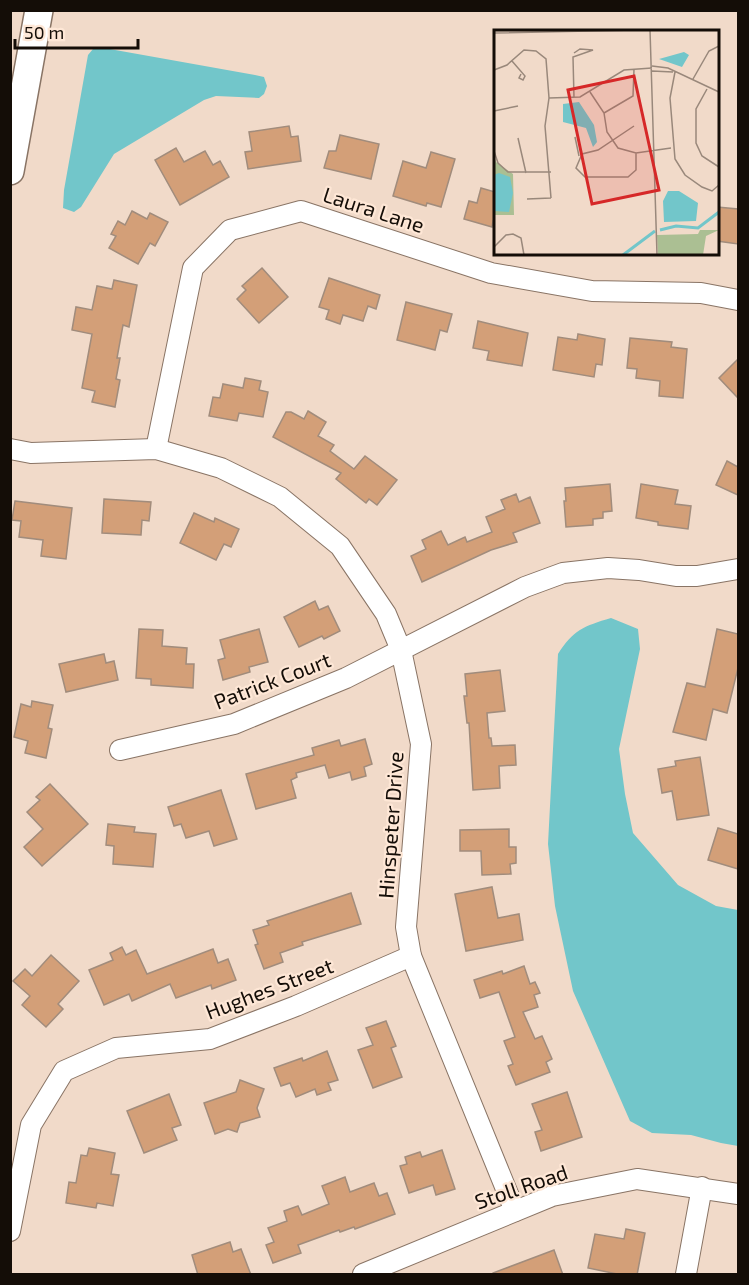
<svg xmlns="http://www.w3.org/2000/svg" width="749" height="1285" font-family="'Exo 2',sans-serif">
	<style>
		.water { fill: #72c6ca }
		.building { fill: #d39f78; stroke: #a18c7c; stroke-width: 1.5 }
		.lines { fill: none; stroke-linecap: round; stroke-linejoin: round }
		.street-casing { stroke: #897465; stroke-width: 22 }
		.secondary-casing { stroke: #897465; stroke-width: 30 }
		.street { stroke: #fff; stroke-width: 20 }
		.secondary { stroke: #fff; stroke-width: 27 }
		.labels { text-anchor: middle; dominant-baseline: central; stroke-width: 4.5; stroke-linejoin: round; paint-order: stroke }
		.street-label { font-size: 21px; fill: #140d07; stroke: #fee7d6 }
		.inset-river { fill: none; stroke: #72c6ca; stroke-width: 3 }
		.inset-road { fill: none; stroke: #99887b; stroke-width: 1.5 }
		.view { fill: #d62828; fill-opacity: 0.15; stroke: #d62828; stroke-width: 3 }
		.inset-edge { fill: none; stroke: #140d07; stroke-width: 3 }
	</style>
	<rect width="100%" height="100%" fill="#f1dac9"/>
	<g class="water">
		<path d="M104 48 255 75 264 77 267 86 264 94 259 98 216 96 204 100 114 154 81 207 74 212 63 208 64 190 88 55 93 49Z"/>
		<path d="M611 618 638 629 640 649 619 749 625 794 633 833 678 885 716 906 738 910V1146L721 1143 691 1135 652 1133 630 1121 573 991 555 906 548 844 558 654C573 630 584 626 611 618Z"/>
	</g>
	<g class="building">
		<path d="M289 126 291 137 298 136 301 161 248 169 245 152 252 151 249 132Z"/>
		<path d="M340 135 379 144 371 179 324 168 329 151H336Z"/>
		<path d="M176 148 184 162 205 151 213 165 220 161 229 177 180 205 155 160Z"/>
		<path d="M431 152 455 159 441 207 427 203 426 206 393 196 403 161 426 168Z"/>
		<path d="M481 188 495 192V222L493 221 492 227 464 219 469 201 477 203Z"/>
		<path d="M717 207 738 209V244L717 241Z"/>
		<path d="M132 211 147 219 150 213 168 222 155 246 150 243 138 264 109 248 116 236 111 234 118 221 125 225Z"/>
		<path d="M262 268 288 297 259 323 237 299 246 290 242 286Z"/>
		<path d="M329 278 380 295 376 309 368 306 363 321 343 315 340 324 326 319 329 310 319 307Z"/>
		<path d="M114 280 137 285 129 327 123 325 117 358H120L116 379 120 380 115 407 92 402 95 391 82 388 92 334 72 330 76 307 92 310 97 286 112 289Z"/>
		<path d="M406 302 452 314 447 332 440 330 435 350 397 340Z"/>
		<path d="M478 321 528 333 522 366 487 360 489 351 473 348Z"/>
		<path d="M578 334 605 339 602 365 596 364 594 377 553 370 558 337 577 340Z"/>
		<path d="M630 338 672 342 671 347 687 349 683 398 659 396 660 381 636 378 637 369 627 368Z"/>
		<path d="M738 359V398L719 378Z"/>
		<path d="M245 378 261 381 259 390 268 392 263 417 239 413 237 421 209 416 213 397 220 398 223 384 243 388Z"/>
		<path d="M308 411 326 422 318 436 334 445 330 451 354 469 365 456 397 480 377 505 369 499 366 503 336 479 341 473 273 437 286 412H291L304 419Z"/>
		<path d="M727 461 738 467V495L716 485Z"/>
		<path d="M610 484 612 511 603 512V518L593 519V525L566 527 564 501H566L565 488Z"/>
		<path d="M641 484 678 490 675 504 691 506 688 529 658 525V522L636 518Z"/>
		<path d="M516 494 519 502 530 497 540 523 513 533 517 542 491 550 422 582 411 556 426 549 422 540 441 531 448 545 465 537 467 542 492 532 486 517 505 509 501 500Z"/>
		<path d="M104 499 151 502 149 521 142 520 141 535 102 533Z"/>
		<path d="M15 501 72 508 66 559 41 556 43 540 19 537 21 521 12 520Z"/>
		<path d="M194 513 214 522 215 518 239 529 231 547 224 544 216 560 180 543Z"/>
		<path d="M315 601 319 610 328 606 340 631 324 639 322 636 299 647 284 617Z"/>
		<path d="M139 629 163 630 162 646 187 648 186 664H194L193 688 151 685V679L136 678Z"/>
		<path d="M259 629 268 662 249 667 250 672 223 680 218 660 225 658 220 640Z"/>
		<path d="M717 629 738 634V668L727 713 713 709 706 740 673 732 687 683 705 687Z"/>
		<path d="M104 654 106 663 114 661 118 680 66 692 59 664Z"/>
		<path d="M500 670 505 711 487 713 489 738H491L492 746 515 745 516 765 499 766 500 788 473 790 469 723H467L464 696H467L465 674Z"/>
		<path d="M32 701 53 705 48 728 52 729 46 758 25 753 28 741 14 737 21 704 31 707Z"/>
		<path d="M365 739 372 764 364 767 366 776 352 780 350 772 329 778 325 765 296 773 297 777 291 780 296 798 256 809 246 774 314 755 312 748 339 740 341 746Z"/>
		<path d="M700 757 709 815 677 820 672 791 662 793 658 769 676 766 675 761Z"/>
		<path d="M50 784 88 824 42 866 24 847 43 829 27 812 40 800 36 797Z"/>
		<path d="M221 790 237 839 214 846 209 831 186 838 181 824 174 826 168 807Z"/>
		<path d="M108 824 135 827 134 832 156 834 153 867 113 864 114 846 106 845Z"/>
		<path d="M718 828 738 834V869L708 860Z"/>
		<path d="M509 829V847H516V863L510 864 511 874 482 875 481 851H460V830Z"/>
		<path d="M492 887 498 918 519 914 523 940 466 951 455 894Z"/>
		<path d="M351 893 361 924 302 942 303 945 280 953 283 962 264 969 255 945 258 944 253 930 269 925 267 921Z"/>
		<path d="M122 947 126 955 136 950 147 974 213 949 218 963 228 959 236 980 212 989 211 985 176 998 170 984 132 1001 129 994 104 1005 89 970 113 960 110 953Z"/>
		<path d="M51 955 79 981 58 1004 63 1009 46 1027 22 1005 30 996 13 981 25 969 32 976Z"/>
		<path d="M524 966 530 984 535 982 540 993 534 995 538 1007 523 1012 535 1039 542 1036 552 1059 546 1062 550 1072 516 1085 508 1066 513 1064 504 1041 515 1037 499 992 480 998 474 980 502 971 503 974Z"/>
		<path d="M386 1021 396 1046 391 1048 402 1077 373 1088 358 1050 373 1045 366 1028Z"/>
		<path d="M327 1051 338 1080 328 1083 331 1090 317 1095 315 1089 296 1097 290 1083 281 1086 274 1068 302 1058 303 1061Z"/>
		<path d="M240 1080 264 1089 257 1108 260 1117 240 1123 237 1132 228 1129 215 1134 204 1103 236 1092Z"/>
		<path d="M567 1092 582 1137 541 1151 535 1132 542 1130 532 1104Z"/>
		<path d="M169 1094 181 1125 172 1128 177 1140 144 1153 127 1111Z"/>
		<path d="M89 1148 115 1153 111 1174 119 1175 113 1206 97 1203 96 1208 66 1203 69 1182 76 1183 81 1155 87 1156Z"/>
		<path d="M442 1150 455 1189 436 1195 433 1185 409 1193 400 1166 407 1164 405 1157 420 1152 422 1157Z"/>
		<path d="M345 1177 350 1192 374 1183 379 1196 387 1193 395 1214 355 1229 354 1227 340 1232 339 1230 298 1245 301 1253 273 1263 266 1245 274 1242 268 1228 287 1221 284 1211 298 1206 302 1215 329 1204 322 1186Z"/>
		<path d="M626 1229 645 1233 637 1275H622L588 1268 595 1234 624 1239Z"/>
		<path d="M230 1242 233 1252 241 1249 251 1275H198L192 1255Z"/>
		<path d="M554 1250 563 1275H493V1273Z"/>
	</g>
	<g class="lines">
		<g class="street-casing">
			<g id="street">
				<path d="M10 449 31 453 156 449 221 468 280 497 340 546 386 614 401 650 421 744 406 927 411 956 515 1211"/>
				<path d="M156 449 193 268 230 230 301 211 491 273 592 291 701 293 738 300"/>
				<path d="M120 750 234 724 346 678 525 587 563 573 608 568 639 570 676 576H697L738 569"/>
				<path d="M10 1231 31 1125 64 1071 116 1048 210 1039 296 1006 411 956"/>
				<path d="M363 1274 552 1196 637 1179 738 1194"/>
				<path d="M686 1274 702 1187"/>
			</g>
		</g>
		<g class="secondary-casing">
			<path id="secondary" d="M10 171 39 10"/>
		</g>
		<use href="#street" class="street"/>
		<use href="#secondary" class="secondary"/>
	</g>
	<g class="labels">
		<g class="street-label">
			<text transform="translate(374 209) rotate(18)">Laura Lane</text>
			<text transform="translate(272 680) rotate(-21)">Patrick Court</text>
			<text transform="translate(390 825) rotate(-86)">Hinspeter Drive</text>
			<text transform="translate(269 988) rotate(-21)">Hughes Street</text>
			<text transform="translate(521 1186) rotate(-19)">Stoll Road</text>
		</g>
	</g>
	<g transform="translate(494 30)">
		<rect width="225" height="225" fill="#f1dac9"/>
		<path d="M0 125 2 132 19 144 20 185H0ZM206 200H225L212 206 209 225H164L163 205 204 204Z" fill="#abbf93"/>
		<path d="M190 22 195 25 188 37 165 29ZM85 72 100 95 103 112 99 117 92 98 69 92V74ZM5 143 16 147 19 163 15 182 0 181V145ZM174 161H185L204 173 202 191 170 192 169 171Z" fill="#72c6ca"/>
		<path class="inset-river" d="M166 200 182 196 204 198 225 182M129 225 161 201"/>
		<path class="inset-road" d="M156 0 163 225M0 3 142 0M18 31 31 46 29 50 25 48 27 44M158 36 174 38 225 62M0 40 13 35 30 20 42 21 52 29 55 68 51 96 57 168M158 41 179 42M181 42 176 68 181 129 191 145 208 157 218 161 225 155M199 49 215 21 225 16M213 59 202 79V113L208 126 225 137M96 62 110 83 113 102 124 118 142 123 177 118M55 68 86 67 130 40 158 38M80 68 79 27 99 20 86 19 80 23M0 81 24 76M110 83 139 66 140 39M140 96 104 120 88 124 82 138 91 147H134L142 140V123M81 107 85 126M24 108 32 143M0 121 4 133 14 142H57M33 169 57 168M0 217 12 205 19 204 27 208 30 225"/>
		<path class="view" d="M140 46 165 160 98 174 74 60Z"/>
		<rect width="225" height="225" class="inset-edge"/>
	</g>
	<rect width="749" height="1285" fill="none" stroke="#140d07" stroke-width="24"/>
	<path d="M15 39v9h123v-9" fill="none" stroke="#140d07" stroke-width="3"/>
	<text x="24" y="39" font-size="18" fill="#140d07" stroke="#fee7d6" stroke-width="4.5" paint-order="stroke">50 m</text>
</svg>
